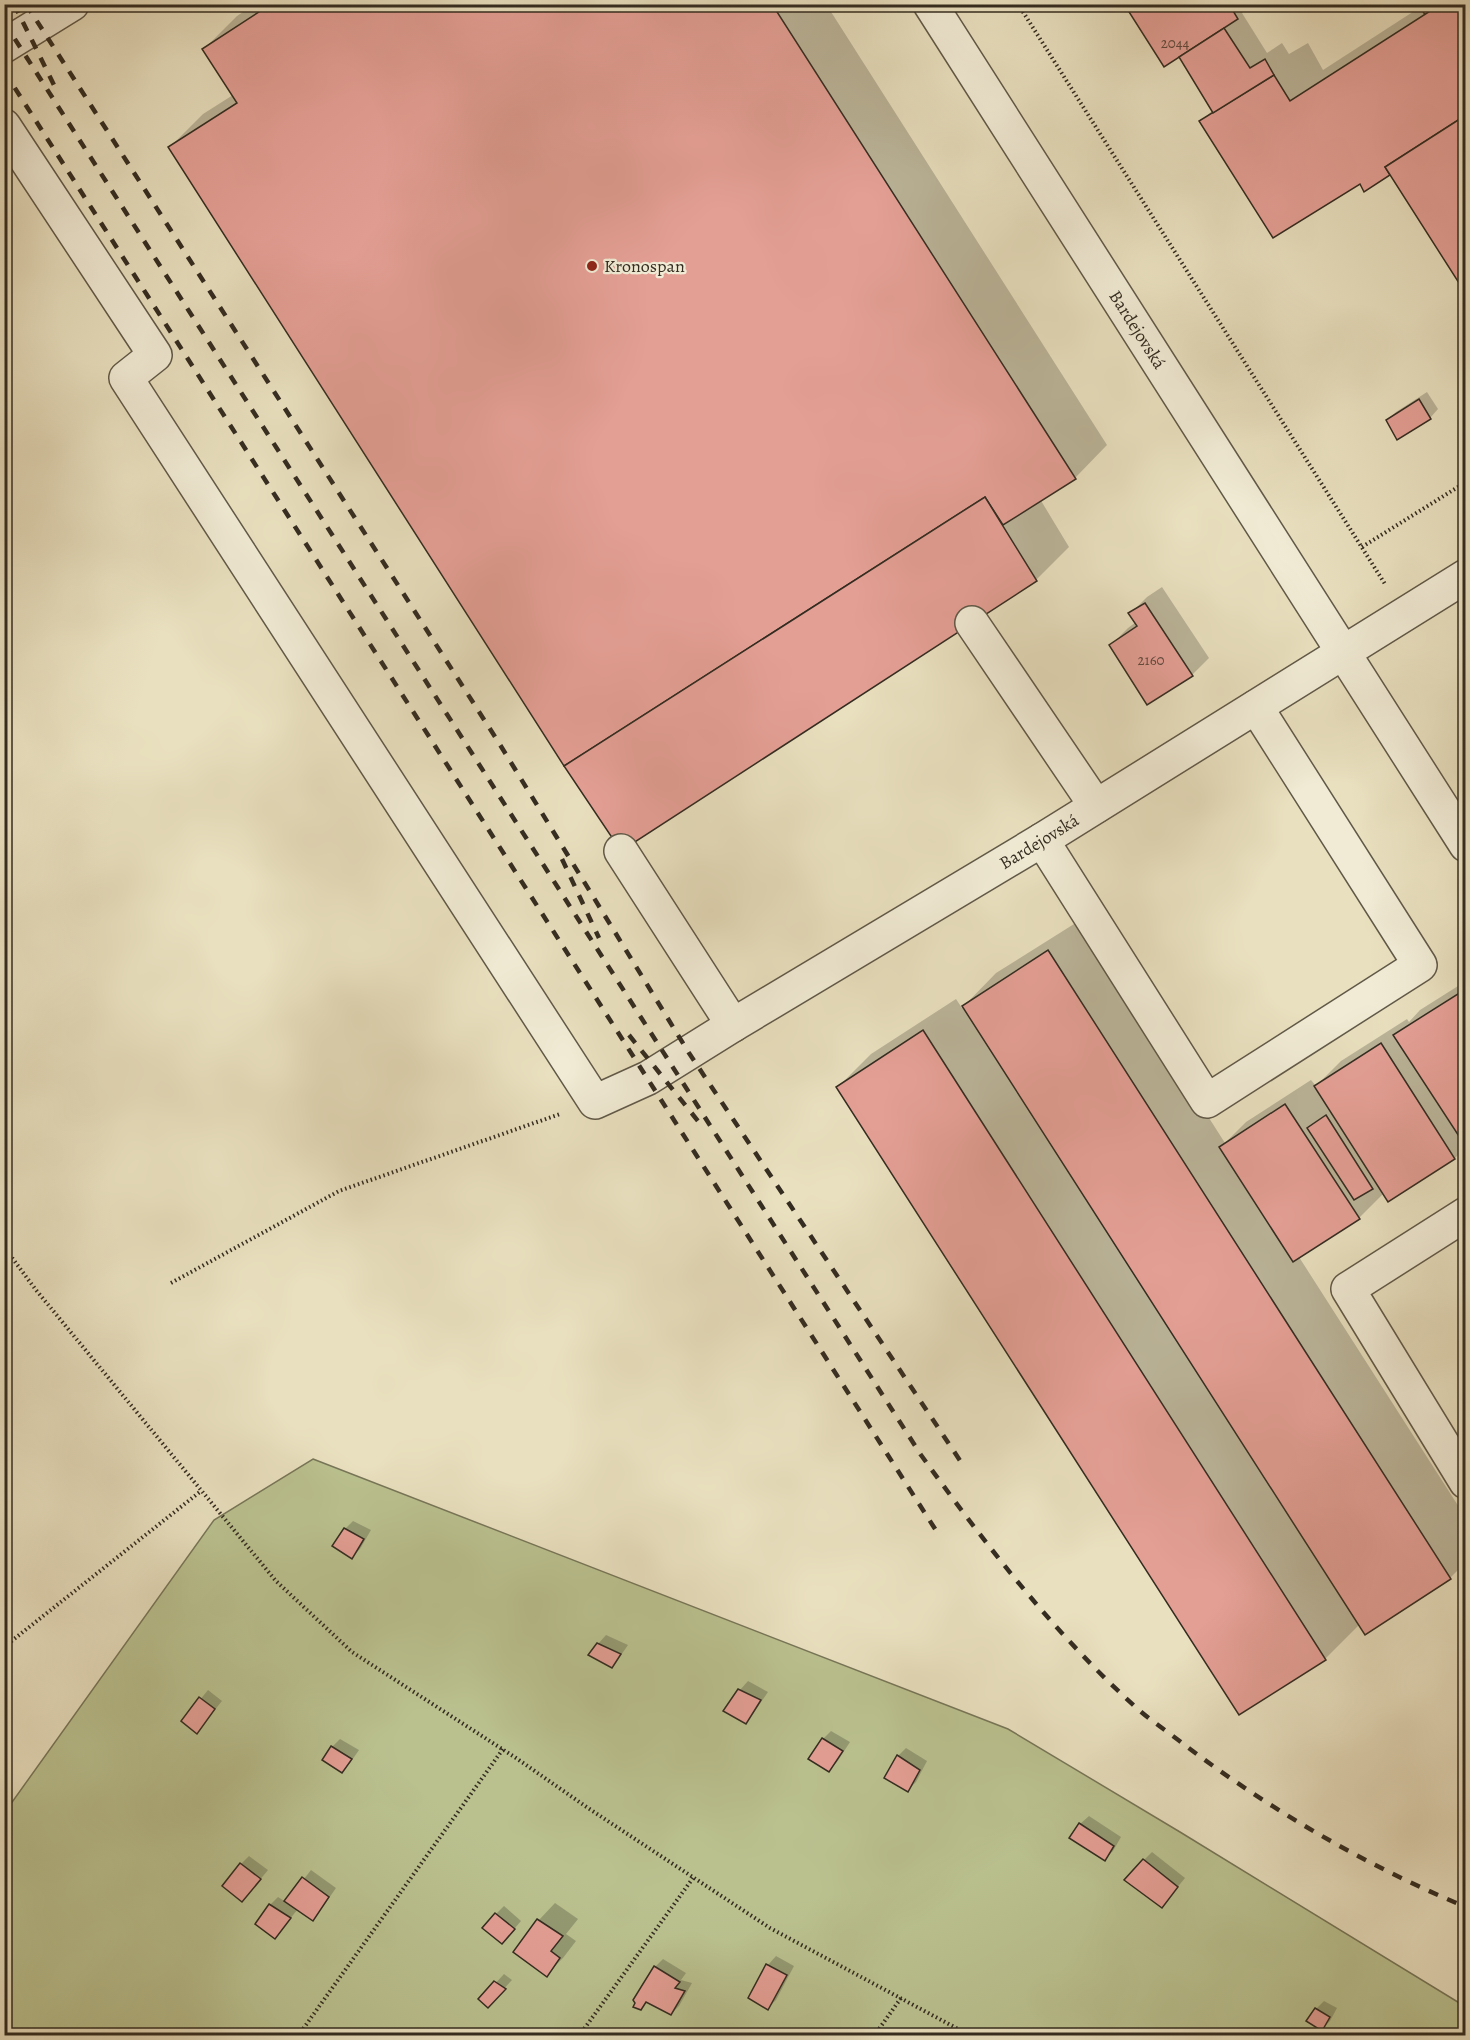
<svg xmlns="http://www.w3.org/2000/svg" width="1470" height="2040" font-family="Alegreya,serif">
	<style>
		.green { fill: #bac18f; stroke: #777658; stroke-width: 1.5 }
		.shadow { fill: #0003 }
		.building { fill: #e49f95; stroke: #342c21; stroke-width: 1.5 }
		.lines { fill: none; stroke-linecap: round; stroke-linejoin: round }
		.minor-casing { stroke: #615948; stroke-width: 36 }
		.path { stroke: #342c21; stroke-width: 4; stroke-dasharray: 1.5 3; stroke-linecap: butt }
		.minor { stroke: #f1ebd5; stroke-width: 33 }
		.rail { stroke: #342c21; stroke-width: 4.5; stroke-dasharray: 10 10; stroke-linecap: butt }
		.poi-dot { fill: #8f2418; stroke: #f1ebd5; stroke-width: 2 }
		.labels { text-anchor: middle; dominant-baseline: central; stroke-width: 4.5; stroke-linejoin: round; paint-order: stroke }
		.number-label { font-size: 15px; fill: #60493e }
		.poi-label { font-size: 18px; fill: #342c21; stroke: #f1ebd5; text-anchor: start }
		.street-label { font-size: 18px; fill: #342c21; stroke: #f1ebd5 }
	</style>
	<rect width="100%" height="100%" fill="#e9e0bf"/>
	<filter id="stains"><feTurbulence type="fractalNoise" baseFrequency=".00333" numOctaves="4"/><feColorMatrix values="0 0 0 0 .2 0 0 0 0 .09 0 0 0 0 .02 0 0 0 .5 -.17"/></filter>
	<radialGradient id="worn" r=".72"><stop offset=".6" stop-color="#630" stop-opacity="0"/><stop offset="1" stop-color="#630" stop-opacity=".3"/></radialGradient>
	<path class="green" d="M313 1459 1008 1729 1180 1832 1466 2007 1465 2036H5V1812L214 1520Z"/>
	<g class="shadow">
		<path d="M255 4H826L1107 445 1075 478 1040 499 1069 547 1036 580 622 849 170 147 203 114 233 95 204 49 237 16Z"/>
		<path d="M1126 4H1251L1242 13 1267 53 1282 43 1289 54 1308 43 1323 70 1422 6 1466 4 1390 173 1365 189 1360 182 1201 121 1213 110 1181 58Z"/>
		<path d="M1427 392 1438 409 1430 418 1387 420 1396 412Z"/>
		<path d="M1162 587 1209 658 1192 675 1111 645 1128 628 1136 622 1130 614 1147 597Z"/>
		<path d="M1082 919 1225 1143 1246 1122 1311 1080 1316 1086 1341 1061 1407 1019 1409 1022 1420 1010 1466 981V1147L1455 1158 1388 1200 1384 1193 1359 1218 1299 1257 1466 1518V1562L1450 1578 1366 1633 1360 1624 1326 1658 1240 1713 838 1087 871 1054 956 999 962 1008 996 973Z"/>
		<path d="M353 1521 371 1530 360 1549 352 1557 345 1529Z"/>
		<path d="M606 1635 628 1645 619 1658 611 1666 598 1644Z"/>
		<path d="M748 1681 768 1692 753 1714 745 1722 725 1711 740 1690Z"/>
		<path d="M208 1690 222 1701 197 1732 183 1721Z"/>
		<path d="M831 1731 850 1742 837 1762 829 1770 823 1739Z"/>
		<path d="M340 1739 359 1750 350 1763 342 1771 332 1747Z"/>
		<path d="M906 1748 927 1761 916 1782 908 1790 898 1756Z"/>
		<path d="M1089 1816 1121 1837 1113 1851 1105 1859 1080 1824Z"/>
		<path d="M1152 1852 1185 1878 1162 1906 1144 1860Z"/>
		<path d="M249 1856 268 1870 250 1892 241 1864Z"/>
		<path d="M311 1870 336 1888 320 1911 312 1919 298 1909 275 1937 270 1905 278 1897 286 1902Z"/>
		<path d="M555 1903 578 1919 566 1934 576 1941 563 1958 546 1975 515 1952 539 1920Z"/>
		<path d="M504 1906 521 1921 510 1934 496 1914Z"/>
		<path d="M776 1956 794 1966 776 2000 768 2008 750 1998 768 1965Z"/>
		<path d="M663 1959 686 1973 681 1980 692 1983 679 2006 671 2014 648 2001 641 2008 655 1967Z"/>
		<path d="M504 1974 512 1980 488 2006 481 1999Z"/>
		<path d="M1324 2001 1337 2008 1330 2021 1322 2029 1316 2009Z"/>
	</g>
	<g class="building">
		<path d="M271 4H772L1076 479 1003 525 985 497 564 766 168 147 237 103 202 49Z"/>
		<path d="M1124 4H1229L1238 19 1164 67Z"/>
		<path d="M1419 4H1441L1425 15Z"/>
		<path d="M1441 4H1466V115L1385 167 1390 175 1364 192 1360 184 1273 238 1199 121 1274 75 1290 101Z"/>
		<path d="M1224 28 1250 68 1265 59 1274 75 1213 113 1179 57Z"/>
		<path d="M1466 115V294L1385 167Z"/>
		<path d="M1419 399 1431 419 1397 440 1386 420Z"/>
		<path d="M985 497 1037 581 621 851 564 766Z"/>
		<path d="M1145 603 1193 676 1147 705 1109 645 1137 626 1128 613Z"/>
		<path d="M1048 950 1451 1579 1365 1635 962 1006Z"/>
		<path d="M1461 992 1466 1000V1147L1393 1035Z"/>
		<path d="M923 1030 1326 1660 1239 1715 836 1087Z"/>
		<path d="M1381 1043 1455 1159 1388 1202 1314 1086Z"/>
		<path d="M1285 1104 1360 1219 1293 1262 1219 1147Z"/>
		<path d="M1326 1115 1373 1189 1354 1200 1307 1128Z"/>
		<path d="M344 1528 364 1539 352 1559 332 1546Z"/>
		<path d="M597 1643 621 1654 612 1668 588 1655Z"/>
		<path d="M738 1689 761 1700 746 1724 723 1711Z"/>
		<path d="M199 1697 215 1709 197 1734 181 1721Z"/>
		<path d="M822 1738 843 1751 829 1772 808 1759Z"/>
		<path d="M331 1746 352 1759 342 1773 322 1760Z"/>
		<path d="M897 1755 920 1770 908 1792 884 1778Z"/>
		<path d="M1079 1823 1114 1846 1105 1861 1069 1838Z"/>
		<path d="M1143 1859 1178 1887 1162 1908 1124 1880Z"/>
		<path d="M240 1863 261 1879 242 1902 222 1886Z"/>
		<path d="M302 1877 329 1897 313 1921 284 1901Z"/>
		<path d="M269 1904 291 1918 275 1939 255 1924Z"/>
		<path d="M495 1913 515 1929 502 1944 482 1928Z"/>
		<path d="M537 1919 563 1936 551 1951 560 1958 547 1977 513 1952Z"/>
		<path d="M766 1964 787 1975 768 2010 748 1998Z"/>
		<path d="M654 1966 680 1982 675 1988 685 1991 671 2015 646 2002 641 2010 633 2007 635 2003 633 2000Z"/>
		<path d="M494 1981 506 1989 488 2008 478 1999Z"/>
		<path d="M1315 2008 1330 2017 1322 2031 1306 2021Z"/>
	</g>
	<g class="lines">
		<g class="minor-casing">
			<g id="minor">
				<path id="s1" d="M930 4 1466 845"/>
				<path d="M4 46 72 4"/>
				<path id="s2" d="M4 126 155 355 126 378 595 1102 648 1078 733 1025 1042 840 1466 576"/>
				<path d="M972 623 1096 806"/>
				<path d="M1042 840 1207 1101 1420 965 1256 707"/>
				<path d="M621 851 733 1025"/>
				<path d="M1466 1214 1348 1289 1466 1482"/>
			</g>
		</g>
		<g class="path">
			<path d="M1018 4 1385 584"/>
			<path d="M776 10 785 4"/>
			<path d="M1362 547 1466 482"/>
			<path d="M4 1247 36 1290 276 1581 352 1652 516 1758 588 1808 770 1928 971 2036"/>
			<path d="M171 1283 339 1191 560 1114"/>
			<path d="M4 1647 201 1491"/>
			<path d="M298 2036 503 1749"/>
			<path d="M579 2036 693 1878"/>
			<path d="M874 2036 901 1998"/>
		</g>
		<use href="#minor" class="minor"/>
		<g class="rail">
			<path d="M14 4 54 85"/>
			<path d="M26 4 499 743 689 1053 961 1462"/>
			<path d="M4 22 921 1455C986 1545 1056 1636 1139 1710 1154 1723 1171 1734 1186 1746 1272 1811 1367 1866 1466 1907"/>
			<path d="M4 71 937 1532"/>
			<path d="M562 859 599 938"/>
			<path d="M629 1035 702 1126"/>
		</g>
	</g>
	<circle class="poi-dot" cx="592" cy="266" r="6"/>
	<g class="labels">
		<g class="number-label">
			<text x="1175" y="43">2044</text>
			<text x="1151" y="660">2160</text>
		</g>
		<g class="poi-label">
			<text x="604" y="266">Kronospan</text>
		</g>
		<g class="street-label">
			<text stroke="none"><textPath href="#s1" startOffset="386">Bardejovská</textPath></text>
			<text stroke="none"><textPath href="#s2" startOffset="1689">Bardejovská</textPath></text>
		</g>
	</g>
	<rect width="1470" height="2040" fill="none" stroke="#e9e0bf" stroke-width="24"/>
	<rect x="6" y="6" width="1458" height="2028" fill="none" stroke="#342c21" stroke-width="3"/>
	<rect x="12" y="12" width="1446" height="2016" fill="none" stroke="#342c21" stroke-width="1.5"/>
	<rect width="100%" height="100%" filter="url(#stains)"/>
	<rect width="100%" height="100%" fill="url(#worn)"/>
</svg>
